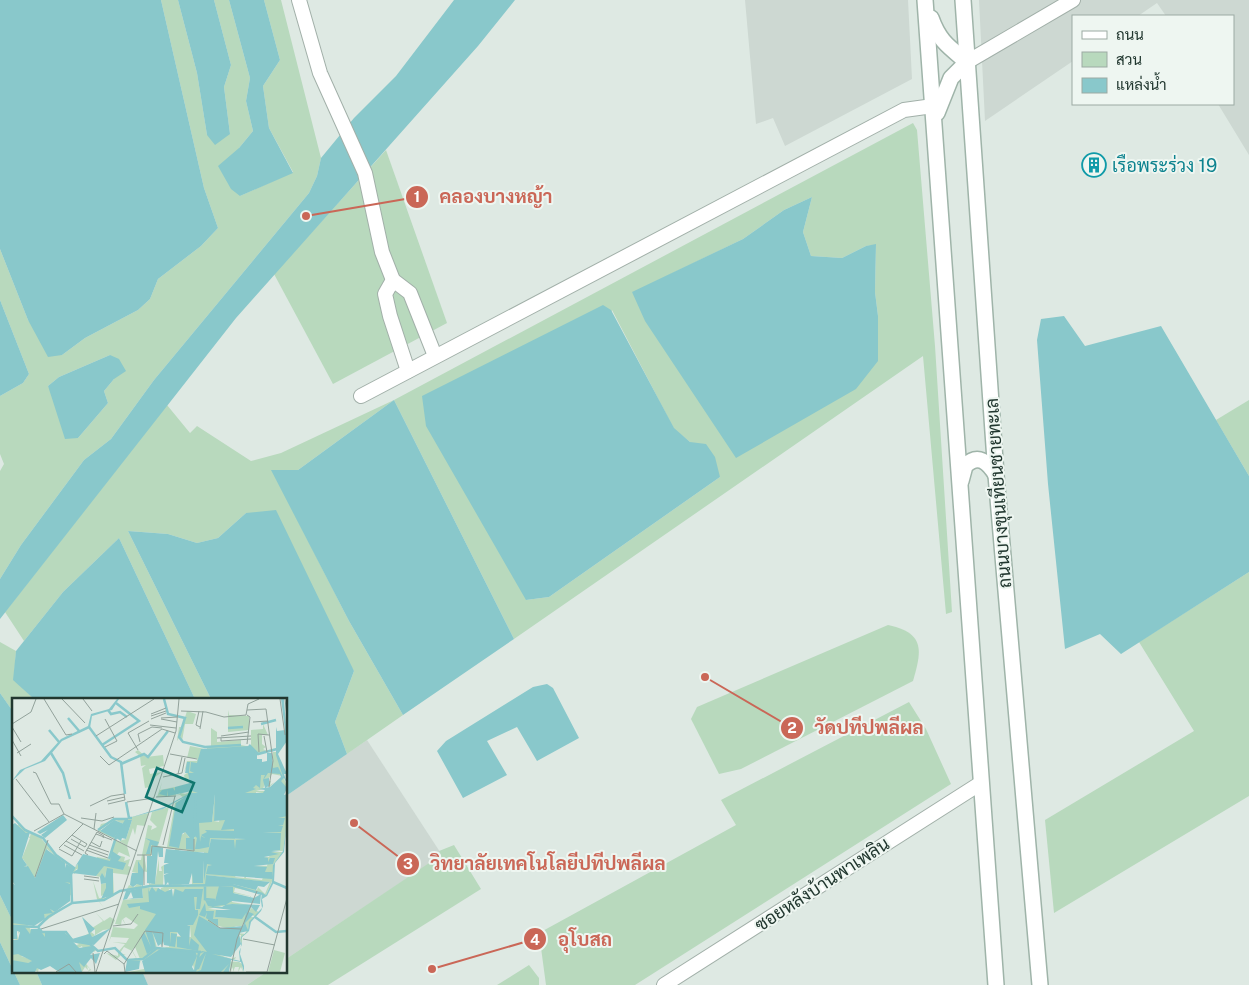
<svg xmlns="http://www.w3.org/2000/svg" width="1249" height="985" font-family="'Public Sans',Sarabun,sans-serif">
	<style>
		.built { fill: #cdd8d2 }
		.green { fill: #b8d9bd; fill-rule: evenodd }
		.water { fill: #89c8cb }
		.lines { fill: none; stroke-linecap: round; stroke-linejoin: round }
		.street-casing { stroke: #a2b0a9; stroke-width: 16 }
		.secondary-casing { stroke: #9fb4a9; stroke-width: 18 }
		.street { stroke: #fff; stroke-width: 14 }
		.secondary { stroke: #fff; stroke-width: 15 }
		.labels { text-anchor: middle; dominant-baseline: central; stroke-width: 4; stroke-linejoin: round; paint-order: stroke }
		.culture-label { font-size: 18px; fill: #0d838f; stroke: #eef6f1; text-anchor: start }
		.street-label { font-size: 18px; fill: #21372f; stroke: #eef6f1 }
		.inset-river { fill: none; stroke: #89c8cb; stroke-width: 2.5 }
		.inset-road { fill: none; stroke: #92a29b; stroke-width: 1 }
		.view { fill: #0f766e; fill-opacity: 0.15; stroke: #0f766e; stroke-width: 2.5 }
		.inset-edge { fill: none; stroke: #21372f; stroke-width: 2.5 }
		.leader { fill: none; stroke: #ca6757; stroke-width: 2 }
		.callout-dot { fill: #ca6757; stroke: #eef6f1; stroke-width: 2 }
		.mark-label { font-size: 15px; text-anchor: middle; font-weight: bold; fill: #fff }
		.callout-label { font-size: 19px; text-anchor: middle; font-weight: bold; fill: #ca6757; stroke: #eef6f1; stroke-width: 4; stroke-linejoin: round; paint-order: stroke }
	</style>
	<rect width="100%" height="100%" fill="#dee9e3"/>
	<g class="built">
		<path d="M745 0H908L912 79 785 146 773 118 756 124Z"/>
		<path d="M979 0H1249V155L1218 104H1233V16H1166L1157 3 1138 16H1073V61L985 121Z"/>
		<path d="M367 740 442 855 286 959V796Z"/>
		<path d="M142 971H268L247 985H148Z"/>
	</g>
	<g class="green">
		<path d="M161 0H178L197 73 207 135 230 134 224 87 231 65 214 0H229L250 78 246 101 253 131 239 148 240 196 293 172 269 128 263 86 280 60 264 0H281L321 158 317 176 309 193 154 380 111 439 84 460 21 545 0 579V471L4 464 0 454V396L23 383 29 374 0 300V249L28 320 62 355 85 338 138 310 150 299 158 279 201 246 218 228 204 188ZM110 355 114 379 104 391 108 403 78 438 48 386 59 377Z"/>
		<path d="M913 123 917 130 935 346 952 612 946 614 923 356 514 639 394 400 298 470H272L349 621 403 715 347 754 335 722 354 671 246 513 218 538 197 543 168 534 128 531 211 699H195L119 538 63 592 24 641 5 612 167 405 190 433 197 426 251 461 281 453 394 400ZM812 197 803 232 811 256 842 258 866 246 876 245 875 292 878 316 632 293 743 239 784 210ZM612 310 674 429 690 442 720 477 549 597 526 600Z"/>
		<path d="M386 150 447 323 333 384 274 274Z"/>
		<path d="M1249 400V476L1216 420Z"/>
		<path d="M1249 572V796L1054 913 1045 820 1194 731 1139 642Z"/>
		<path d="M888 625C925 633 922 650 913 681L741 769 719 774 691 719 697 707Z"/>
		<path d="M0 642 16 651 14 679 34 699H14V713L0 693Z"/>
		<path d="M909 702 926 729 951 784 635 985H546L539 933 736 825 721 800Z"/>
		<path d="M454 845 481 889 328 985H247L268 971H286V959L441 855 439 851Z"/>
		<path d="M0 895 14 924V971H36L42 985H20L0 942Z"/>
		<path d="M529 965 539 978V985H497Z"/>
	</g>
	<g class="water">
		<path d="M0 0H161L204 188 218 228 201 246 158 279 150 299 138 310 85 338 62 355 48 357 28 320 0 249Z"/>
		<path d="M178 0H214L231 65 224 87 230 134 215 145 207 135 197 73Z"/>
		<path d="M229 0H264L280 60 263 86 269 128 293 173 240 196 231 189 218 166 239 148 253 131 246 101 250 78Z"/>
		<path d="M454 0H515L478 46 236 318 0 619V579L21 545 84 460 111 439 154 380 309 193 317 176 321 158 354 118 396 76Z"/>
		<path d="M812 197 803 232 811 256 842 258 866 246 876 244 875 292 878 316V361L856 389 736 458 645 321 632 292 743 239 784 210Z"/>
		<path d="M0 300 29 374 23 383 0 396Z"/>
		<path d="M603 305 611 310 674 428 690 442 706 444 715 457 720 477 549 597 526 600 426 426 422 396Z"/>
		<path d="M1064 316 1085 346 1161 326 1249 476V572L1121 654 1100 634 1065 649 1048 484 1037 340 1041 319Z"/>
		<path d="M110 355 119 359 126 371 114 379 104 391 108 403 78 438 65 439 48 386 59 377Z"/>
		<path d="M394 400 514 639 403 715 349 621 271 470H298Z"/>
		<path d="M276 510 354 671 335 722 347 754 286 796V699H211L128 531 168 534 197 543 218 538 246 513Z"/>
		<path d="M119 538 195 699H34L13 680 16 651 63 592Z"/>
		<path d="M547 684 553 688 579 738 537 761 517 727 487 741 507 775 463 798 437 751 446 741 533 687Z"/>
		<path d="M0 693 14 713V924L0 895Z"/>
		<path d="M0 942 20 985H0Z"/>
		<path d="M36 971H142L148 985H42Z"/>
	</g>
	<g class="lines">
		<g class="street-casing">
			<g id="street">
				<path d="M299 0 320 73 365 173 382 252 393 280 410 293 435 356"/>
				<path d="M967 62 1073 0"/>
				<path d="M393 280 385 294 390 316 408 371"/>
				<path d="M361 396 904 110 933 106"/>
				<path d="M664 985 981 783"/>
			</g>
		</g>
		<g class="secondary-casing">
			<g id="secondary">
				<path d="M925 0 996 985"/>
				<path d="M963 0 996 475 1040 985"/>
				<path d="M931 18C939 41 949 47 967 62L951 78 937 113"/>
				<path d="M961 481 965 466C978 453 988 462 996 475"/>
			</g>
		</g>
		<use href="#street" class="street"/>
		<use href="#secondary" class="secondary"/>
	</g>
	<defs>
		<g id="building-ring" transform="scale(1.25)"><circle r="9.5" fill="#eef6f1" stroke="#0f9aa8" stroke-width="1.5"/><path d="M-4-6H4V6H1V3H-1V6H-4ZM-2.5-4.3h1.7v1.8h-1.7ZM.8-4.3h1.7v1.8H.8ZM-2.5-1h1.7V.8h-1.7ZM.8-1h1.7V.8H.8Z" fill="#0f9aa8"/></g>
	</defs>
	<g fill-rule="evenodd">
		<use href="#building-ring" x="1094" y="165"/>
	</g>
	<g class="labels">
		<g class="culture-label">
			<text x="1112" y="165">เรือพระร่วง 19</text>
		</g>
		<g class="street-label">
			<text transform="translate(998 493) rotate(-94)">ถนนบางขุนเทียนชายทะเล</text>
			<text transform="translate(822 884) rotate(-33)">ซอยหลังบ้านพาเพลิน</text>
		</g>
	</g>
	<g transform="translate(12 698)">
		<rect width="275" height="275" fill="#dee9e3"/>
		<path d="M216 12 217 17 237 18V32L216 34ZM175 13 184 16 181 26H173L170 43 167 40 165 43 167 29H170ZM251 26 256 37H250V46L254 49 251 51 257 54 245 56V63L249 64 245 66 261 63V54H265L271 78 260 76 255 83H259L258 87 263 84 257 89 253 85 251 91 244 93H252L272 80 275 90 258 99 259 102 275 95 259 103H262L260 107 275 103 260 108 261 112 275 109 260 113 262 117 275 114V123L271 153 222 151 227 154H271L261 167V181L254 197 223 190 222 194 242 199 222 195 220 204 237 207 232 214H235V219H243L237 214 239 210 247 214 243 219 237 225 236 234 230 239V246L228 242 229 237 203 233 204 237 225 240 204 238 205 242 224 245 205 243 206 248 229 249 205 248V251L223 254 205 251 202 255 219 261 224 259 223 261H216L212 259 210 263 227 264 230 266 231 274 229 269 226 274 227 269H223L221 274V271L220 269 219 274 218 266 211 274 201 271 199 274H183L181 267 166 265 162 274 159 252 148 251 139 258 144 269 133 271V274H117L132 271V261H128L123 249 120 252 125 261 124 262H128L130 267 128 263H115L124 260 120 253 117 259 120 253 112 249 108 255 114 257H109L104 262 94 255 106 258V253L99 248 107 253 113 246 100 244 114 245 117 240 99 239 97 244 101 229 122 231 126 227 114 219 111 221 114 227 110 221 109 227 103 226 111 202 131 200 130 190 114 193 117 187 122 189 125 186V175L120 174 124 162H129L136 127 140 128 139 132 145 129 138 122 140 114 157 109 146 148 155 149 163 105 172 100 168 97 145 99 150 84 148 92 163 89 164 97 168 96 167 88 169 95 173 96V87V96L178 94 177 85 181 93 180 75H177L178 81 167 82 173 81 172 77 177 74 174 70 172 75 175 63H185V60H175L178 48 193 51 191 61 195 63V49L199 48V30L205 34V44L229 42V47L239 49V32L251 31ZM212 67H219L218 94H212ZM207 68V87V74H208L212 77V92L211 95 201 96 205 94 201 91 202 69ZM244 94 250 95 253 118 247 119 260 118V126H239V121L247 120ZM233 95 237 97 238 119 227 121 229 98ZM204 96 211 98 207 124 202 123ZM196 97H203L200 124 194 123ZM193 98V123L187 124 189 102ZM179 99 180 100 177 139 173 134 174 102ZM225 100 228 101 223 128H234L233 141H223L222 132ZM238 100 244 101 246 120H238ZM173 103 172 136 164 137 167 104ZM237 121 240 130 270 131 235 133 234 130H238L224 126V122ZM234 134 268 135V143L234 141ZM199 141 222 142V146L216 149 217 154 214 151 210 155H197ZM224 142 268 143V151H232L235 144ZM141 148 142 184 138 186 139 159ZM143 148 146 149V159L147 149 163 151 161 188 151 187 152 167 149 169 150 173H147V161L143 185ZM167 152H175V169L166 168ZM176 153 177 186 180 153V186L173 189 169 186 172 184H166V169H174L175 186ZM181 154H192L191 185 181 184ZM259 154 257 159 196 158 197 156ZM132 157 138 158 137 188 152 189 149 190 147 205 144 203 147 190 129 189 130 173 135 174ZM197 159H252L256 161 199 163ZM200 163H256V164L255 168 196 166ZM196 168 205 167 254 169 253 173 196 171ZM227 173 232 174H253L250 182 234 180V175L232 180 223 179ZM194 177 247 183V187L248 183 258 184 253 196 246 189 245 192 220 186 194 187ZM157 191H162L158 220 155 219 159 192 155 218H152ZM165 195 170 196 168 219 163 217ZM221 206 233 207 232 214 196 211ZM205 212 221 213 232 215 220 220 203 219ZM144 216 165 224V234L147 233ZM166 224 178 228 179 239 165 238ZM232 224 235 230 229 231 235 232 233 236 202 232V227L228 233 221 230 229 231 222 228H230ZM141 234 151 235V244L154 235H158L157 249H152L157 251 145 250ZM126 52 134 59 151 57 152 68 137 71 138 76 150 74 139 82 138 89 133 90 130 70 134 67 129 68 128 58 123 54ZM137 115 133 128 125 127 123 137 121 130 115 148 118 159 107 154 105 157 113 159 112 163 118 161 116 168 119 169 117 177 101 175 102 198 92 202 87 203 92 210 85 201 81 183 87 200H94L95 195 89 198V186L94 185 95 190 94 174 93 180 84 178 86 168 77 166 74 174 64 171 63 176 59 173 60 198 52 194 51 198 59 205 45 195 43 198 52 207 38 198 50 210 37 199 48 211 27 190 24 192 38 211 43 214 49 212 28 227 33 221 30 212 19 216 27 226 18 216 15 217 22 228 14 217 10 219 19 232V240L15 241 18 255 22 253 19 231 37 236 52 234 64 243 79 234 83 237V231H79L70 218 80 230 91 223 83 214 92 223 98 219 103 222 99 231 91 232 74 243 82 247 79 246 84 252 82 254 78 250 57 266 61 267 78 256 71 262 79 272 75 274 78 271 75 268 76 272 73 269 70 274 64 267 60 269 57 266 47 274 38 267 27 270 26 274 19 270 10 271 0 270H8L0 263 10 270 18 269 0 262V243L4 249 2 256 6 255V242L0 241 5 240 8 229H0V225L5 220 29 211 23 204 0 222 23 203 21 198 0 220 16 201 6 196 0 207 3 210 2 216 0 218V206L6 195 0 194 5 193 0 183 6 194 15 198 0 181V176L15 167 11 161 0 170 11 162 7 159 0 165 7 158H0L6 155 5 149 15 136 12 134 0 149 12 134 7 130 0 143 7 129 0 132 7 126 18 134 16 138 18 139 19 134 28 139 42 156 54 164 46 195 50 198 56 167 62 171 68 163 86 168 85 159 97 161 103 142 114 147 107 143 114 141 120 122H115L103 141 86 133 89 126ZM102 122 112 126 102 139 88 132ZM14 138 18 140 10 160 6 149ZM35 151 41 156 31 186 23 179ZM39 162 45 167 40 191 32 186ZM47 162 53 169 45 195 41 192ZM15 168 20 178 3 182 0 177ZM28 185 31 186 15 197 7 188ZM6 234 17 235 18 239 8 240 12 257 6 256ZM56 242 67 246 41 259 62 246 40 257 39 253ZM70 248 72 254 47 272 43 269 55 261 43 269 40 267 42 260 45 263ZM35 249 39 257 20 262 9 258ZM39 257 38 266 22 271 16 265ZM262 252 273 255 268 274H256Z" fill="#b8d9bd" fill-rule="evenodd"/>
		<path d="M105 1H107L100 12 80 18 78 30 50 43 33 63 13 71 0 83 8 72 29 63 49 41 76 28 79 16 97 11ZM269 1H272L275 43 266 56 275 76H272L275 85 272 80 269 83 275 90 272 97 275 96V118L266 120H273L271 127H266L271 128 269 134H251L269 135 268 152H260L268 153 259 154 267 156 252 159 256 160V164L258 160H263L261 166 242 168 255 169 253 174H261L260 181 194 176 196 168 200 167 195 166 192 183V162L191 185H181L180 175 177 186 157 187 156 184 153 188 152 177 157 175 152 176V167L157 165H152L154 151 196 155 199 141 222 142 223 151 224 142 234 141 198 140 197 149 187 151H183L185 140 182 137V152L174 151V140H178L173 134 170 136 167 150 157 148 164 105 173 99 151 111 117 120 152 109 178 95H186L180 93 156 98 155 92V98L147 96 150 92 161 90 163 93V89L178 85 176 75H173L175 64H178L177 75H182L178 73 179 64 185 65 189 51 237 48 245 56V61H250V68V64L255 63V55H260L261 70 266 69 271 79 264 57V29L265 33 273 32ZM256 75 268 76 269 79 258 89 246 91 253 92 251 95H233L244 91 241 90 244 87 248 90 249 77H253L251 82 253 90 257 88V80L252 81ZM203 96 202 123 213 122 209 132 222 131V133L193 132 195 134 189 137 193 140 189 138 188 144 187 125 200 124ZM51 117 55 122 33 140 29 137 36 132 28 136 25 134ZM102 122 112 126 102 140 88 133ZM115 122H120L114 141 110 140 109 143 104 140ZM275 123 272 154 263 165 262 184 255 198 250 201 251 208 249 213 239 224 237 233 230 239 228 256 232 268V274L229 264 219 262 217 274H211L217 266 209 274H184L189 272 194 255 187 271 184 272V263L192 254 186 256 190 253 195 254 182 237 187 218 208 230 231 228 234 215 230 221 203 219 204 212H219L196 209 220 206 248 207 244 214 239 209 237 214 242 216 233 225 236 232 237 224 250 210 249 203 250 195 247 193 254 197 260 184 261 167 271 153ZM236 233 229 239 230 246 227 254 228 263 200 256 219 259 229 246 227 235ZM3 125 14 135 18 134 10 160 15 167 12 169 16 168 23 180 34 151 53 165V170L54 166 61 170 59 185 53 184 58 186V203L43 214 38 211 41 215 32 216 33 221 22 228 0 225V185L3 187 0 183V127ZM133 140 147 144 145 148 151 150V159H147L146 153 143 186 135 185V158H140V149L143 148 139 147 138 156H134L138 143ZM100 153 109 159 106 163 114 165 111 172 92 168 84 178 60 175 66 171V166L63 169 71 156 98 163ZM126 163 132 173 131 188 125 186 121 189 118 187 119 179 120 175H126ZM95 170 101 171V197L89 201 94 190V185L89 186 88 179 90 175 93 180ZM194 177 258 184 252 189 246 188 244 192 220 186 193 187ZM207 188 221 189V195L242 200 249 196 248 206 220 203 210 209 196 208 193 202 203 203ZM136 189 137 194 140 189 144 194 146 190 153 194 160 191 161 199 163 191 171 194 173 191H191L188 211H184L185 199H182L183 212H186V217L181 227H175L178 228 177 248 179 240 187 247 186 253 165 249V239H169L165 234H158V246L159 235 165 236 163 249 152 247 151 243 149 249V246L146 248 140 233 144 250 135 256 129 239 132 234 139 249 133 232 144 216 128 211V208L117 210 115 206 137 204ZM130 190 131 200 116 201 121 200 119 194 115 201 111 202 114 193ZM193 205 194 213H202L201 221H206V228L194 220 195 214 193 219 187 217ZM70 219 83 231 78 235 80 239 99 230 82 247 65 244 60 241 77 236ZM12 228 18 236 19 231H27L33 239V235L52 234 67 250 80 248 83 252 78 257 88 255 84 266 79 260 72 269 67 264 70 274H47L38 268 29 272 25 270 23 274H0V262L16 265 20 263 6 256 0 257V242H6L8 234 5 233V241H0V229ZM148 251 183 253 185 258 180 269 183 274H133L130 263ZM115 263H128L127 271 113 274Z" fill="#89c8cb" fill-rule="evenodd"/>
		<path class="inset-river" d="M152 1 156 16 173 20 167 39 171 44 193 49 229 47M96 12 99 16 108 14 115 19M56 20 68 34M249 26 264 22M77 29 99 59 109 64 113 96M216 30 231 29M37 32 47 44M90 47 127 23 104 5M237 47 246 56 265 51M39 55 51 75 58 101M109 66 132 56 136 59 156 33M114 104 117 120H120M0 118 13 132 31 140 44 157 62 170 59 176 60 205 36 219 26 229 0 228M86 132 102 121H116M182 139 184 96M97 161 104 139 115 121M261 184 275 190M193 188V201L203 202M60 205 92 202 108 193 138 188 220 187 250 196M243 219 264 234 275 233M26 229 30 234H54L61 243 78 246 86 253 103 250 115 262 131 261 145 250 189 254M183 274 187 255"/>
		<path class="inset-road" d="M32 1 54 37 60 36M50 1 73 25M71 1 80 13M268 1 273 37M273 1 275 18M235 12 254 11 261 63 257 89M169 13 194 14 212 19 234 17 236 6 247 1M187 13 184 27 188 29M139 16 154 10M235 17 238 19 235 46M139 18 154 13M149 20 165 19M93 21 105 43 93 49M139 21 154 15M149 21 165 24M241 24 256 23M0 26 19 14 24 1M138 27 164 30M0 29 9 44M188 31 191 13M84 38 142 1M209 38 237 34M252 38 255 54M205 40 239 38M209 40V43L239 41M0 42 9 58M128 44 126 36 140 29 150 30M126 52 116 35 137 23M247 54 246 36 257 37M5 55 19 46M158 56 185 61M88 58 97 67 150 31 163 35M21 74 24 75 39 106H47L52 116M166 76 170 59M151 79 170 75 173 60M4 81 37 124M144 99 164 98M95 103 113 99M115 104 142 100M78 108 99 98 112 96 113 102 96 106M69 120 90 123 102 119M82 131 84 115M22 133 52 116 125 153M84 136 100 142M60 137 75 146 73 149M59 141 73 149M54 143 72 153M79 144 88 149 90 143M52 147 70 157M77 147 97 154M151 147 163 98M47 150 71 126M76 150 96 157M47 151 60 158 69 143M74 152 96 160M76 157 73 155 85 134 92 138 91 140M125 157H139L140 148 182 153V141M132 157V187M72 178 87 180M23 179 36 142M72 181 87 183M196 222 208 230 229 231M101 228 119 226 126 216M29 231 107 206M231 241 263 247M81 255 83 274M92 256 95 253 112 266 113 274M112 266 133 233 151 235 150 249M44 274 57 266 64 274M84 274 164 33 167 1M218 274 225 241 245 193M234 274H255M255 274 275 200"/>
		<path class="view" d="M145 70 182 85 170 114 134 99Z"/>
		<rect width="275" height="275" class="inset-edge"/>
	</g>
	<path class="leader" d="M306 216L417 197M705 677L792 728M354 823L408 864M432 969L535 939"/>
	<g class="callout-dot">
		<circle cx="306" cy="216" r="5"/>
		<circle cx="705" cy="677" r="5"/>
		<circle cx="354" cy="823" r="5"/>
		<circle cx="432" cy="969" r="5"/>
		<circle cx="417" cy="197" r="12"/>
		<circle cx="792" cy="728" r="12"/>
		<circle cx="408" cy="864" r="12"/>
		<circle cx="535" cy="939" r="12"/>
	</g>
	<g class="mark-label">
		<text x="417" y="202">1</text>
		<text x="792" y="733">2</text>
		<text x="408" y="869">3</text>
		<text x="535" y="945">4</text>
	</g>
	<g class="callout-label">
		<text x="496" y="203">คลองบางหญ้า</text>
		<text x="869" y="734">วัดปทีปพลีผล</text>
		<text x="548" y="870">วิทยาลัยเทคโนโลยีปทีปพลีผล</text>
		<text x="585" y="946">อุโบสถ</text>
	</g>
	<rect x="1072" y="15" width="162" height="90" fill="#eef6f1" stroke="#9caaa3"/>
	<rect x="1082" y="31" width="25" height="8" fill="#ffffff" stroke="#9caaa3"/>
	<text x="1116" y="40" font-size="15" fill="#21372f">ถนน</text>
	<rect x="1082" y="52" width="25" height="15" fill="#b8d9bd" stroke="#9caaa3"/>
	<text x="1116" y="65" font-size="15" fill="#21372f">สวน</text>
	<rect x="1082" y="78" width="25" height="15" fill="#89c8cb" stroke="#9caaa3"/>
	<text x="1116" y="90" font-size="15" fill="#21372f">แหล่งน้ำ</text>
</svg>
